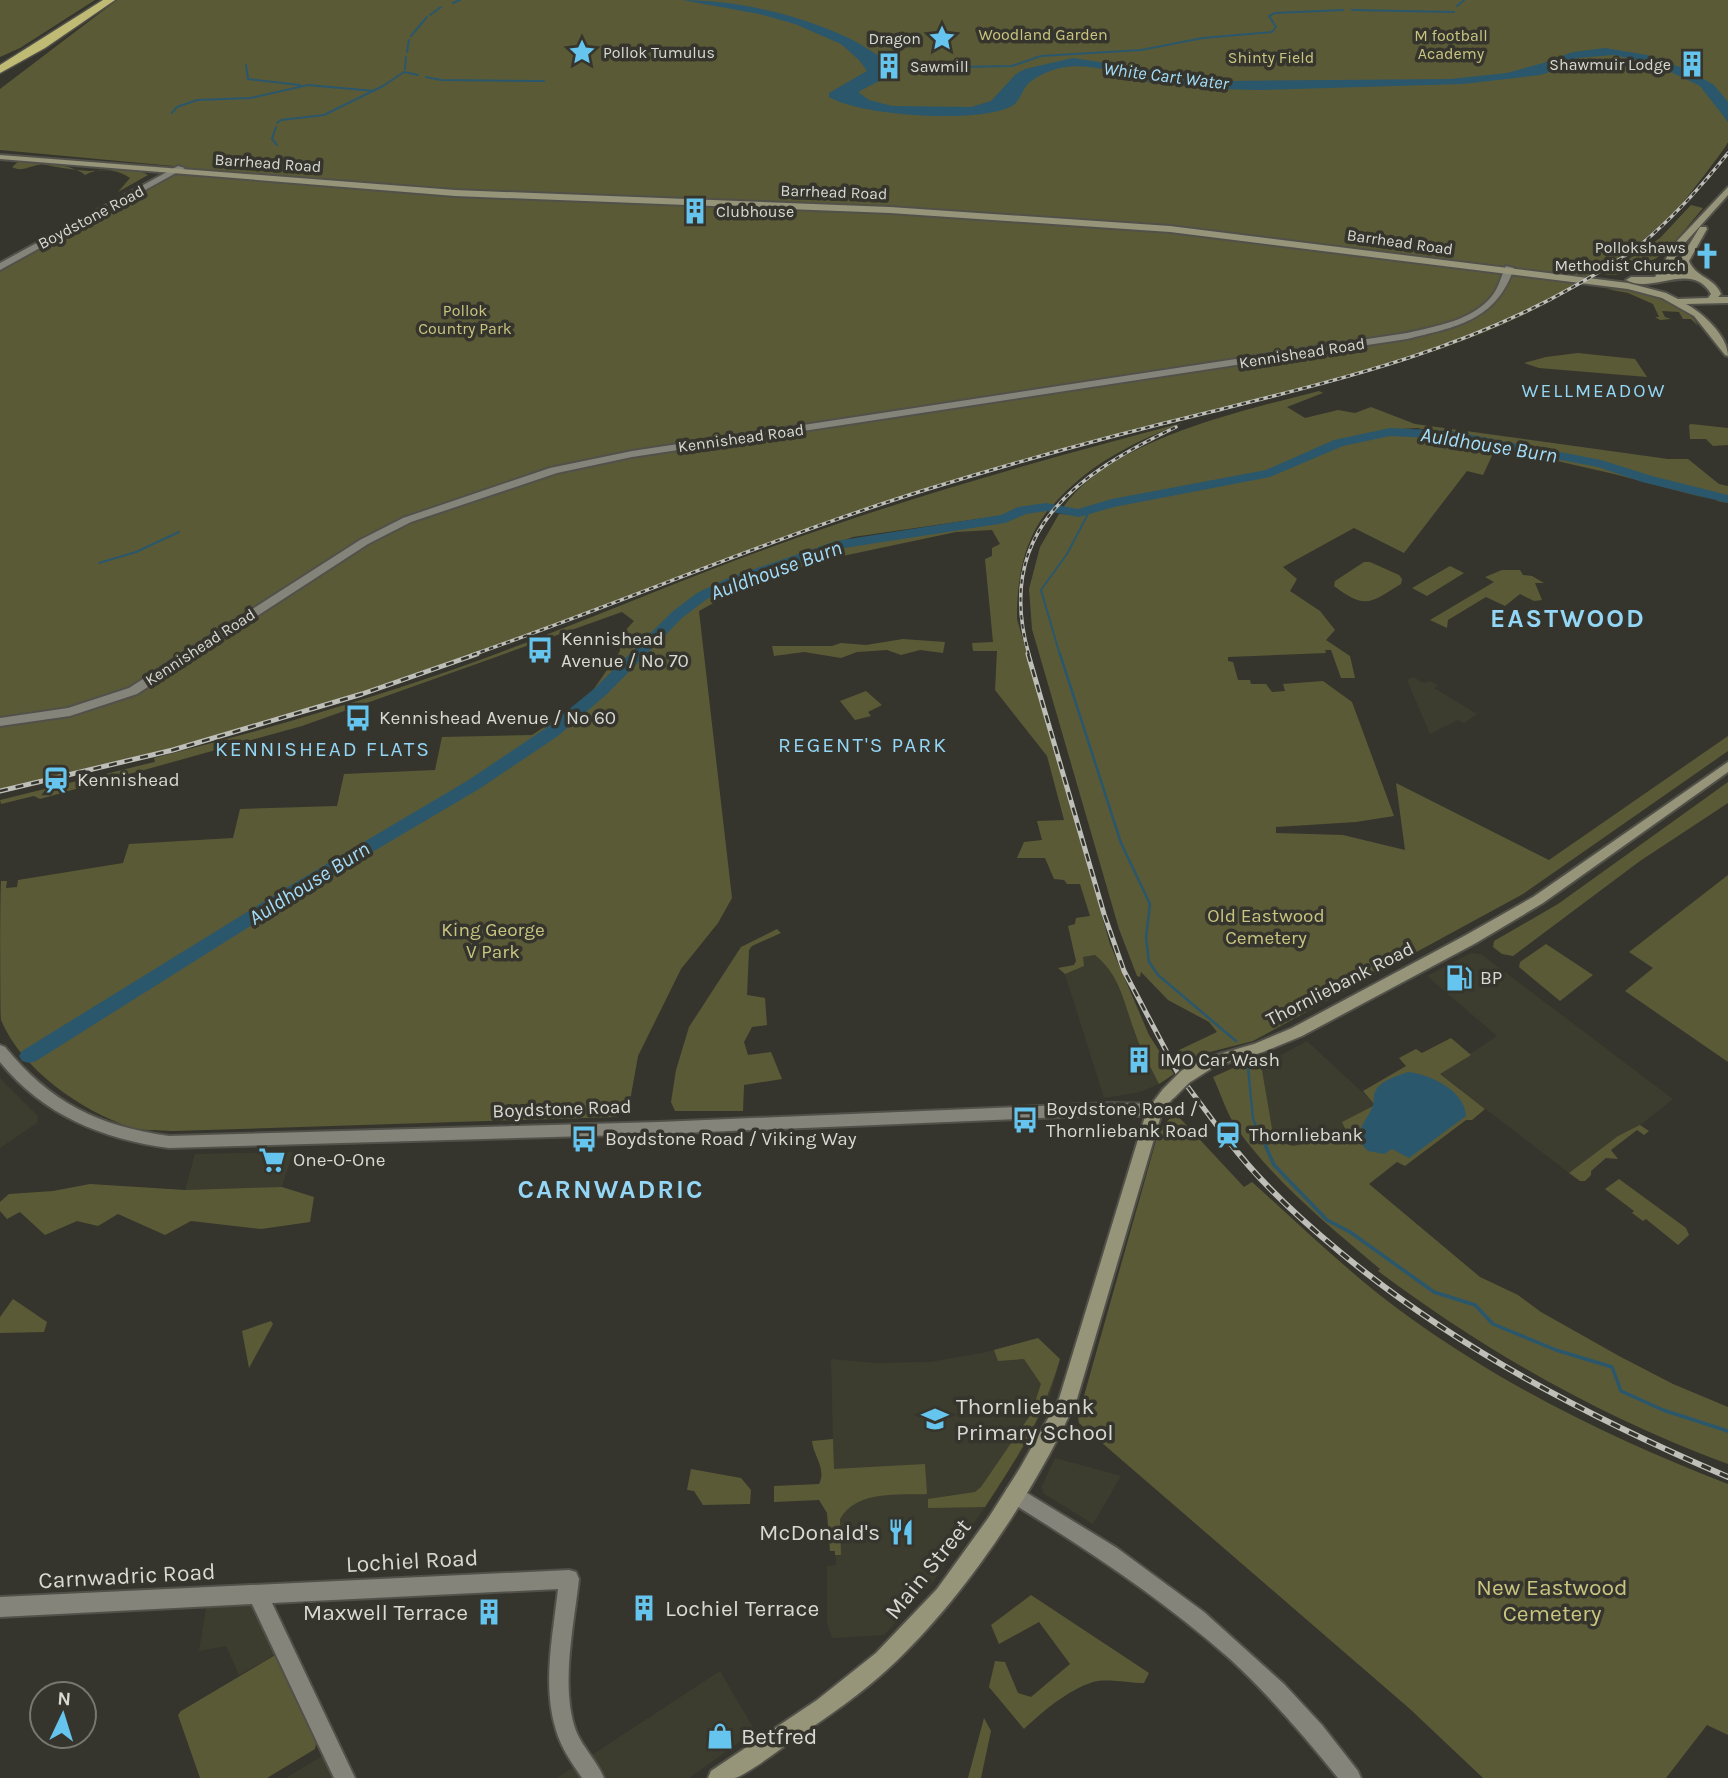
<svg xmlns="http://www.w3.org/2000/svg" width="1728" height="1778" font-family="Karla,sans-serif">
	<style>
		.built { fill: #3d3d2f }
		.green { fill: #5b5a37 }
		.water { fill: #2a576b }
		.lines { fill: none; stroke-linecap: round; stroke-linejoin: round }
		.stream-far2 { stroke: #2a576b; stroke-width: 2 }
		.stream-far1 { stroke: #2a576b; stroke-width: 2.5 }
		.stream { stroke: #2a576b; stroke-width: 3.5 }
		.river { fill: #2a576b; fill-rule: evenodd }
		.tertiary-casing { stroke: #51514a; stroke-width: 4 }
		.secondary-casing { stroke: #51514a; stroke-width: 4 }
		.motorway-casing { stroke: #51514a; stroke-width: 3 }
		.tertiary { fill: #84847b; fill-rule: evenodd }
		.secondary { fill: #969479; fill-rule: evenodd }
		.motorway { fill: #bfbb74; fill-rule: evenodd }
		.rail-far2-casing { stroke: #bfbfba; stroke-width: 3.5 }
		.rail-far1-casing { stroke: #bfbfba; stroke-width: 5 }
		.rail-casing { stroke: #bfbfba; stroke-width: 6 }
		.rail-far2 { stroke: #35352d; stroke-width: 2; stroke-dasharray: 4.5; stroke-linecap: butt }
		.rail-far1 { stroke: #35352d; stroke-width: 2.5; stroke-dasharray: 8; stroke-linecap: butt }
		.rail { stroke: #35352d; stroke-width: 3.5; stroke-dasharray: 10; stroke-linecap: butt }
		.secondary-bridge-casing { stroke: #51514a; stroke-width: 18; stroke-linecap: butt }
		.secondary-bridge { stroke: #969479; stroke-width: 14 }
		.labels { text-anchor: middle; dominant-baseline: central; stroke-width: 7; stroke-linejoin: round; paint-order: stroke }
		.far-park-label { font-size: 16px; fill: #c9c580; stroke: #35352d }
		.far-poi-label { font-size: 16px; fill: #d9d9d4; stroke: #35352d; text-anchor: end }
		.far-street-label { font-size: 16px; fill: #d9d9d4; stroke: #35352d }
		.far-water-label { font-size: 18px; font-style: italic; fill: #a4defb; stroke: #35352d }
		.far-quarter-label { font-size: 19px; letter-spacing: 2px; fill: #93d6f5; stroke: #35352d }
		.poi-label { font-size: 19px; fill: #d9d9d4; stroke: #35352d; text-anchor: start }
		.park-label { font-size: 19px; fill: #c9c580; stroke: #35352d }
		.street-label { font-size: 19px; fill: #d9d9d4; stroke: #35352d }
		.water-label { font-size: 21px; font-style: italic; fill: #a4defb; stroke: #35352d }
		.neighbourhood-label { font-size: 21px; letter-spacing: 2px; fill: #93d6f5; stroke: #35352d }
		.near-poi-label { font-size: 23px; fill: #d9d9d4; stroke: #35352d; text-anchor: start }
		.near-street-label { font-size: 23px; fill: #d9d9d4; stroke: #35352d }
		.near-park-label { font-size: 23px; fill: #c9c580; stroke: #35352d }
		.district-label { font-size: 26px; font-weight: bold; letter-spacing: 2px; fill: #93d6f5; stroke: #35352d }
	</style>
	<rect width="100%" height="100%" fill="#35352d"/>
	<g class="built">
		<path d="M1413 677 1424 683 1430 681 1438 686 1434 688 1477 714 1464 723 1458 720 1430 734 1407 680Z"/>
		<path d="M1471 953 1481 954 1673 1099 1634 1130 1618 1136 1569 1173 1440 1074 1497 1036 1427 976Z"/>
		<path d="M1096 955 1109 967 1121 988 1135 1035 1159 1084 1140 1092 1104 1098 1065 974 1084 966 1082 957Z"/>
		<path d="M1307 1041 1376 1105 1342 1122 1347 1133 1293 1146 1274 1140 1262 1070 1251 1060 1281 1055Z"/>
		<path d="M0 1078 38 1116 37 1123 0 1148Z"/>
		<path d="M293 1152 282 1187 185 1190 195 1154Z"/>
		<path d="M1038 1338 1060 1359 1049 1399 1024 1447 985 1507 933 1582 884 1635 832 1638 827 1623V1566L836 1565 831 1359 875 1363 929 1362 982 1353Z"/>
		<path d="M1055 1458 1121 1476 1093 1524 1043 1493 1042 1486Z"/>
		<path d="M257 1593 284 1650 239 1675 226 1646 199 1651 208 1596Z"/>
		<path d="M720 1671 755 1731 689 1778H557Z"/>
		<path d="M332 1750 345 1778H286Z"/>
	</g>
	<g class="green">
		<path d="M0 0H95L20 48 0 57Z"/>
		<path d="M117 0H1728C1728 34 1728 67 1728 101 1728 113 1728 130 1728 142 1726 148 1687 198 1680 206 1538 351 1324 381 1136 430 1055 450 973 475 893 500 752 546 616 605 476 655 320 711 161 754 0 791V272L184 167 0 150V89Z"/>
		<path d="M19 161C42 163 66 170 89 171 107 171 133 166 148 175L118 192 130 178C117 169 99 167 85 175 76 167 51 162 38 165 27 167 22 172 12 167Z"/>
		<path d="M1691 205 1703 208C1675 241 1652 276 1605 275L1660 238Z"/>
		<path d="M1606 289C1616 290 1623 288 1633 290 1655 293 1689 305 1698 326L1691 319H1683L1679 312 1662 311 1665 317 1671 319 1660 320 1655 317H1659L1653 304 1628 293Z"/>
		<path d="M1578 353 1635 359 1647 377 1539 368 1524 363 1546 357Z"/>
		<path d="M1319 391 1323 393 1287 407 1305 418 1338 410 1355 413 1371 407 1415 424 1668 459H1688L1719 484 1728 486V503L1717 501V496L1598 462 1417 428C1383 429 1350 438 1317 449 1300 455 1285 465 1268 471 1220 486 1168 491 1119 499 1096 503 1088 513 1062 509 1110 439 1242 411 1319 391Z"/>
		<path d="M1182 423C1132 443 1089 464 1053 505 1036 504 1020 506 1005 515L853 537 704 590 643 642 598 690 636 661 693 607 720 590 843 546 1005 521 1019 514 1049 509C1023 541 1017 579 1017 619L1110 944 1149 1035 1174 1074 1159 1084C1151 1067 1141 1051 1135 1033 1124 1004 1121 976 1095 955L1083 957 1084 966 1065 974 1058 968 1074 965 1076 961 1068 926 1075 924 1076 918 1090 916 1080 884H1067L1064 880 1054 879 1045 858H1017L1024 842 1042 840 1037 821 1064 820 1047 756 995 690 997 651H973L972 643 993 642 985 559 992 556V548L1000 544 992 530 956 532 838 557 752 582 699 611 732 898 718 923 681 969 638 1056 628 1112 616 1117 173 1131C160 1130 143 1131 130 1127 82 1111 21 1069 1 1020 0 1010 0 897 1 881H7L6 888 17 887 18 880 123 863 129 844 233 838 240 809 337 806 344 774 435 770 442 737 532 735 587 699 620 651 621 635 634 621 622 612 302 726 40 799 34 796 1 804 0 800 150 763 155 762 154 758C284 725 413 687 538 638 614 609 689 577 766 549 902 499 1041 460 1182 423Z"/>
		<path d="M1691 424 1728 428V445L1713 446 1706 439H1690L1689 425Z"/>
		<path d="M1417 434 1457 437 1608 468 1709 499 1614 474 1496 447 1483 475 1467 471 1404 553 1354 528 1283 567 1297 579 1290 591 1320 611 1335 630 1326 640 1350 656 1355 678H1341L1331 650H1325L1326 653 1228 657V661L1233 662 1238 680H1250L1251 684H1266L1272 692 1285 691 1283 684 1323 681 1352 702 1394 816 1356 822 1276 827V833L1343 835 1405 850 1396 783 1549 860 1728 736V751L1523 894 1253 1041 1202 1054 1185 1061 1177 1051 1217 1032 1209 1022 1168 1000 1141 972 1140 977 1137 976 1119 929 1032 629 1029 589 1040 547 1059 514 1083 515 1113 503 1224 485 1273 473 1354 441 1386 435Z"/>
		<path d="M1364 562H1370L1399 575 1402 579 1401 584C1370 603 1366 610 1334 586L1335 581Z"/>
		<path d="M1450 566 1464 573 1427 596 1412 588Z"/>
		<path d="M1502 570H1520L1523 575 1532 576 1544 583H1535L1542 600 1534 601 1520 594 1505 606 1486 597 1448 620 1447 628 1430 620 1494 582 1485 577Z"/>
		<path d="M903 639 945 642 943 653 920 650 901 655 887 650 857 652 841 658 804 652 774 656 772 646H832L841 643 866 645Z"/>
		<path d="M866 691 882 705 868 712 871 716 855 720 840 701Z"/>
		<path d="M1728 782V803L1640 861 1513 956 1502 954 1493 947 1494 941 1558 904Z"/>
		<path d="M1728 875V1062L1625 991 1653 968 1629 952Z"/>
		<path d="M777 929 781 933 752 946 749 950 747 995 765 998 767 1025 752 1027 744 1042 748 1055 771 1052 782 1079 744 1085 743 1111H675L671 1102 676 1070 689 1027 741 947Z"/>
		<path d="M1546 944 1593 975 1560 1001 1519 967 1520 962Z"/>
		<path d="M1451 1038 1471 1055 1440 1074 1485 1109 1472 1120H1466L1405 1166 1397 1162 1369 1184 1480 1277 1518 1295 1541 1312 1619 1356 1673 1384 1728 1407V1464C1602 1418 1485 1351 1378 1271L1380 1269C1330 1227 1276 1183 1238 1130 1227 1115 1221 1094 1213 1077L1251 1060 1262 1070 1274 1140 1293 1146 1347 1133 1342 1122 1375 1105 1363 1091 1406 1066 1399 1058 1416 1049 1422 1053Z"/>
		<path d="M1175 1113 1244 1187 1252 1182C1303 1228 1353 1277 1409 1317 1506 1387 1616 1441 1728 1484V1735L1707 1725 1666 1778H1483L1410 1709 1079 1423 1078 1417 1159 1130Z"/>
		<path d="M1640 1125 1649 1131 1644 1135 1637 1130 1611 1150 1618 1159 1606 1158 1591 1171V1175L1585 1181H1580L1569 1173 1618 1136Z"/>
		<path d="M1619 1179 1686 1228 1689 1235 1678 1245 1646 1219 1643 1221 1632 1213 1634 1211 1605 1189Z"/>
		<path d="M90 1184 185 1190 282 1187 314 1197 310 1222 261 1229 191 1221 165 1235 118 1214 98 1226 77 1221 45 1235 20 1212 7 1219 0 1211V1202L9 1194 53 1191Z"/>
		<path d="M13 1299 47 1322 44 1332 0 1333V1317Z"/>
		<path d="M271 1321 273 1324 249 1368 242 1331Z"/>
		<path d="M1038 1338 1060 1359C1043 1417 1018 1457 985 1507L928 1508V1499L975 1492 981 1487 1031 1414 1041 1384 1024 1359 998 1361 994 1350Z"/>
		<path d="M833 1439 834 1469 925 1464 927 1494C900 1495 856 1490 840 1519L841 1555H835V1551H830L827 1513 819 1500 774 1502V1486L819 1484C827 1469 813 1455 812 1441Z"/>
		<path d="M691 1469 741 1478 751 1490 750 1504 703 1505 694 1491 687 1490Z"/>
		<path d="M1031 1595 1149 1673 1144 1683C1129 1683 1107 1678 1093 1682 1068 1690 1043 1711 1024 1729L989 1687 995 1661 1005 1662 1018 1693 1031 1697 1070 1664 1039 1622 999 1644 991 1625Z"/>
		<path d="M277 1654 317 1739 315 1749 267 1778H200L178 1715 181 1711Z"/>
		<path d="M984 1718 991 1731 981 1778H968Z"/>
	</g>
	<g class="water">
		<path d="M682 0C737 0 795 14 844 36 861 43 875 55 891 62L882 65 888 70 881 80 858 92 869 100 892 106 971 107 991 101 1016 74 1025 69 1073 58 1226 81 1450 79 1507 73 1543 63 1573 52 1605 48 1647 55 1688 70 1714 85 1728 102V122L1700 86 1654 64 1614 55 1577 58 1563 68 1540 75 1463 84 1260 90 1216 89 1146 82 1150 80C1121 74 1090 62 1060 68 1050 70 1034 77 1027 85 1021 92 1021 100 1012 106 979 124 860 116 829 97V93L867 71 859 60 841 44 795 24 759 14Z"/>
		<path d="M1408 1072C1430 1074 1465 1091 1466 1116L1409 1158 1392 1149 1384 1154 1368 1151C1350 1134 1365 1124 1372 1108 1375 1102 1373 1096 1375 1092 1380 1080 1398 1076 1408 1072Z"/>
	</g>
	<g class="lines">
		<g class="stream-far2">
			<path d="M453 3 460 0"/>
			<path d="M1457 6 1464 0"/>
			<path d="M1352 10 1454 12"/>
			<path d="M430 15 441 7"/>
			<path d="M411 36 427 17"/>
			<path d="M407 52 409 40"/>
			<path d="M246 65 248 79 300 85"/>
			<path d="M908 68 1012 66 1041 56 1141 50 1203 38 1272 32 1276 27 1269 16 1275 13 1343 10"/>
			<path d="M405 69 406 57"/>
			<path d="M426 77 441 80 544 81"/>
			<path d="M172 113 177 107 197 100 251 98 308 85 374 91"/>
			<path d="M277 123 281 120 324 115 383 86 404 72 418 75"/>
			<path d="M276 127 272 139 277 145"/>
			<path d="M99 563 136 552 179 532"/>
			<path d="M1060 655 1041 590 1067 554 1090 510"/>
		</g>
		<g class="stream-far1">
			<path d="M1060 654 1121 843 1150 904 1146 937 1149 962 1158 975 1236 1041"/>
			<path d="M1248 1067 1253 1119 1263 1142"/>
		</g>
		<path class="stream" d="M1263 1140 1274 1165 1327 1220 1350 1232 1434 1292 1475 1305 1493 1324 1556 1350 1612 1367 1621 1391 1663 1410 1728 1431"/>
		<path class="river" d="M1390 428 1451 431 1601 460 1652 476 1728 495V503L1642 482 1598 467 1451 439 1390 436 1343 446 1270 477 1114 507 1079 517 1046 511 1026 514 1005 523 844 548 736 585 707 599 682 618 607 694 558 736 479 789 303 893 36 1061 29 1063 22 1061 19 1056 22 1051 291 885 467 781 546 728 595 688 672 612 697 593 726 579 836 541 1001 515 1018 507 1046 503 1078 509 1112 499 1266 470 1334 440Z"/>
		<g class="tertiary-casing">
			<g id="tertiary">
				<path d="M178 166 185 168 0 270V263Z"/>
				<path d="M1506 266 1514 268C1496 321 1456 327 1407 339L632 457 557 473 411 522 368 544 137 694 70 716 0 726V718L68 708 129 688 360 540 403 518 550 468 632 451 1407 333C1436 326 1472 321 1492 296 1499 287 1501 276 1506 266Z"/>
				<path d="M0 1045 5 1047C51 1103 98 1126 169 1136L659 1122 1111 1103 1155 1104 1161 1106 1163 1110 1161 1114 1155 1116 1111 1115 659 1134 169 1148C102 1139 43 1115 0 1062Z"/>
				<path d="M1014 1485 1117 1548 1204 1612 1284 1684 1322 1725 1358 1771 1361 1778H1338C1304 1736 1269 1695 1230 1659 1161 1598 1085 1548 1007 1500L1005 1494 1007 1488Z"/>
				<path d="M569 1570 576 1572 579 1579C574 1625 560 1687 576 1731 583 1748 597 1761 604 1778H582C572 1763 561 1748 556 1730 542 1685 553 1635 558 1589L272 1603 355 1778H334L252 1604 0 1617V1597Z"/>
			</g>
		</g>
		<g class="secondary-casing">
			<g id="secondary">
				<path d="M0 155 455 190 890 207 1170 226 1628 283 1666 293 1678 299 1708 298 1711 294C1692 260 1652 295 1626 280L1631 277H1655L1676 242 1728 187V195L1683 245 1666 274 1686 273 1679 261 1700 227H1706L1707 229 1689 261C1695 277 1715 278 1721 294L1718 297H1728V303L1686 304C1703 313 1728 336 1728 356L1725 355 1694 316 1662 298 1628 289 1170 232 890 213 455 196 0 159Z"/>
				<path d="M1728 762V772L1543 903 1476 943 1302 1036 1263 1052 1207 1069 1202 1067 1199 1063 1202 1059 1254 1044 1292 1028 1466 935 1533 897Z"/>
				<path d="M1169 1087 1175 1089 1177 1093 1162 1112 1077 1399C1036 1490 963 1600 889 1668 861 1694 829 1716 796 1738 784 1746 746 1776 734 1778 726 1778 716 1778 708 1778L711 1771 817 1700 876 1653 937 1589 989 1517 1020 1468 1059 1399 1147 1110 1163 1089Z"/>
			</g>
		</g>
		<g class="motorway-casing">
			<path id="motorway" d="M103 0H115L45 48 0 73V65Z"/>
		</g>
		<use href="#tertiary" class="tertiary"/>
		<use href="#secondary" class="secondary"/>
		<use href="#motorway" class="motorway"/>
		<g class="rail-far2-casing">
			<g id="rail-far2">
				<path d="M472 655C624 602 771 538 925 490 1019 461 1114 435 1210 412 1337 380 1458 352 1573 287 1601 271 1630 255 1653 234 1681 209 1705 182 1728 153"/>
				<path d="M1029 655C993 531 1077 474 1176 427"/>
			</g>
		</g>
		<g class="rail-far1-casing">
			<g id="rail-far1">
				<path d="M1028 654 1104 914 1124 971 1179 1075 1229 1142"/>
				<path d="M0 791 173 750 362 694 477 654"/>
			</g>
		</g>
		<g class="rail-casing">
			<path id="rail" d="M1228 1140C1259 1182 1300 1219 1340 1252 1457 1349 1589 1417 1728 1477"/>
		</g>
		<use href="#rail-far2" class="rail-far2"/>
		<use href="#rail-far1" class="rail-far1"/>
		<use href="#rail" class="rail"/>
		<g class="secondary-bridge-casing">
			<path id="secondary-bridge" d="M1169 1093 1185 1077 1207 1063"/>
		</g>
		<use href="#secondary-bridge" class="secondary-bridge"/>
	</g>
	<defs>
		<g id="sight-bare" transform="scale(2.1)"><path d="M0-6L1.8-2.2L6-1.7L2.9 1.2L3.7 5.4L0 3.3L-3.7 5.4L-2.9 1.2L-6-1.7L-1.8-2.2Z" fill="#65c5ef" stroke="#35352d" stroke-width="2.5" paint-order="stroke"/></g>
		<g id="building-bare" transform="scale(2.1)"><path d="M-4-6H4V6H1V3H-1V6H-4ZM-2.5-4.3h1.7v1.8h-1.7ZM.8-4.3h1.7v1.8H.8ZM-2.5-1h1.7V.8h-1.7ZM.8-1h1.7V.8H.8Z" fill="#65c5ef" stroke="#35352d" stroke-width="2.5" paint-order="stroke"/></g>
		<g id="church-bare" transform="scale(2.1)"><path d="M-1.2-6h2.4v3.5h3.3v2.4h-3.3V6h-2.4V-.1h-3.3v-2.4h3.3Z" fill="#65c5ef" stroke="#35352d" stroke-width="2.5" paint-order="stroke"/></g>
		<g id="bus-bare" transform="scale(2.1)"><path d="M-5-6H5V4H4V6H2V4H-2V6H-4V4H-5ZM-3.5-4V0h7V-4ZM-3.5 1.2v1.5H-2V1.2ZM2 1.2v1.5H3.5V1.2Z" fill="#65c5ef" stroke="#35352d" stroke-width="2.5" paint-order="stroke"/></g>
		<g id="station-bare" transform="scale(2.1)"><path d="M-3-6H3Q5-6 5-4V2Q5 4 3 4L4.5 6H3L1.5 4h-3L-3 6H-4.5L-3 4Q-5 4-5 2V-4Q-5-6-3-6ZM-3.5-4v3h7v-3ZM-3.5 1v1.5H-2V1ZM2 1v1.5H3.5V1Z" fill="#65c5ef" stroke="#35352d" stroke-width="2.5" paint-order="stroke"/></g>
		<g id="fuel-bare" transform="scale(2.1)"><path d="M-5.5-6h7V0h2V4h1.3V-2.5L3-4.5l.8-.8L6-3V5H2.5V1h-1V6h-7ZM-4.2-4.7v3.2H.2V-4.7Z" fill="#65c5ef" stroke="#35352d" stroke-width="2.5" paint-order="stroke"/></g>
		<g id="supermarket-bare" transform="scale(2.1)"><path d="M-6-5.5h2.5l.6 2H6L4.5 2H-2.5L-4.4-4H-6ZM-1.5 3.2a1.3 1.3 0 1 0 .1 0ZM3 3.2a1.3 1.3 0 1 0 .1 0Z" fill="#65c5ef" stroke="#35352d" stroke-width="2.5" paint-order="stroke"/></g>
		<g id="school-bare" transform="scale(2.1)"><path d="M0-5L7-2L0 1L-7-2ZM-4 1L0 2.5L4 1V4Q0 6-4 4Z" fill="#65c5ef" stroke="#35352d" stroke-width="2.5" paint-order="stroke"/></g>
		<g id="restaurant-bare" transform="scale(2.1)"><path d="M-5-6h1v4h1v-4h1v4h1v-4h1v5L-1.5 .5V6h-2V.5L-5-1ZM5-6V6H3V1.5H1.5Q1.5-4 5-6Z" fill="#65c5ef" stroke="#35352d" stroke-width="2.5" paint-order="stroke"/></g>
		<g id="shop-bare" transform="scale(2.1)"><path d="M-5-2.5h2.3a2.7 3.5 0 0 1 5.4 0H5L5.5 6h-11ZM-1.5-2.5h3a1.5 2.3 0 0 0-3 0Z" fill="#65c5ef" stroke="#35352d" stroke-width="2.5" paint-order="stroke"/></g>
	</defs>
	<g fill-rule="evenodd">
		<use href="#sight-bare" x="942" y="38"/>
		<use href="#sight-bare" x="582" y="52"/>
		<use href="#building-bare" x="1692" y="64"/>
		<use href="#building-bare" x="889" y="66"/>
		<use href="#building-bare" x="695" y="211"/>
		<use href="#church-bare" x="1707" y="256"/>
		<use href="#bus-bare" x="540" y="650"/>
		<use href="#bus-bare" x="358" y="718"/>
		<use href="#station-bare" x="56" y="780"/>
		<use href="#fuel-bare" x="1459" y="978"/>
		<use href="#building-bare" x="1139" y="1060"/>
		<use href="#bus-bare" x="1025" y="1120"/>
		<use href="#station-bare" x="1228" y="1135"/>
		<use href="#bus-bare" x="584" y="1139"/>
		<use href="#supermarket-bare" x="272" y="1160"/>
		<use href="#school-bare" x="935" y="1419"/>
		<use href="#restaurant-bare" x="901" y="1532"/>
		<use href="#building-bare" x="644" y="1608"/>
		<use href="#building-bare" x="489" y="1612"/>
		<use href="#shop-bare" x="720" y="1736"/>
	</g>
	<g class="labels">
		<g class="far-park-label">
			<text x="1043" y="34">Woodland Garden</text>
			<text x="1451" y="35">M football<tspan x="1451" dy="18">Academy</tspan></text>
			<text x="1271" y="57">Shinty Field</text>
			<text x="465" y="310">Pollok<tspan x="465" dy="18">Country Park</tspan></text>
		</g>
		<g class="far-poi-label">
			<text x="921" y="38">Dragon</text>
			<text x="603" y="52" text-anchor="start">Pollok Tumulus</text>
			<text x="1671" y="64">Shawmuir Lodge</text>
			<text x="910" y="66" text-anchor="start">Sawmill</text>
			<text x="716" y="211" text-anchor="start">Clubhouse</text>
			<text x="1686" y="247">Pollokshaws<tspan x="1686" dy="18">Methodist Church</tspan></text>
		</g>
		<g class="far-street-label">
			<text transform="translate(268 163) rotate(4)">Barrhead Road</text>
			<text transform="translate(834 192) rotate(2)">Barrhead Road</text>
			<text transform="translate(91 217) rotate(-28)">Boydstone Road</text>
			<text transform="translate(1400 242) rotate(8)">Barrhead Road</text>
			<text transform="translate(1302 353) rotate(-9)">Kennishead Road</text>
			<text transform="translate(741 438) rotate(-8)">Kennishead Road</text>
			<text transform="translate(200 647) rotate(-33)">Kennishead Road</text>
		</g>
		<g class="far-water-label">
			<text transform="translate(1166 76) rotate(7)">White Cart Water</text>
		</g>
		<g class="far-quarter-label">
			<text x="1594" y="391">WELLMEADOW</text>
		</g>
		<g class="poi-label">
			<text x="561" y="639">Kennishead<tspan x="561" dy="22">Avenue / No 70</tspan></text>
			<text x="379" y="718">Kennishead Avenue / No 60</text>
			<text x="77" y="780">Kennishead</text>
			<text x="1480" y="978">BP</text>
			<text x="1160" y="1060">IMO Car Wash</text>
			<text x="1046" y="1109">Boydstone Road /<tspan x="1046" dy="22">Thornliebank Road</tspan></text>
			<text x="1249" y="1135">Thornliebank</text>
			<text x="605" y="1139">Boydstone Road / Viking Way</text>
			<text x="293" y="1160">One-O-One</text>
		</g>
		<g class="park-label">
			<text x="1266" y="916">Old Eastwood<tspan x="1266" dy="22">Cemetery</tspan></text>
			<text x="493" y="930">King George<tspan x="493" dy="22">V Park</tspan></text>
		</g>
		<g class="street-label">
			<text transform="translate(1340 984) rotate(-27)">Thornliebank Road</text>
			<text transform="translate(562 1109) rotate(-2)">Boydstone Road</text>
		</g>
		<g class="water-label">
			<text transform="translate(1489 445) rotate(9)">Auldhouse Burn</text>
			<text transform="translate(776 570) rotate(-20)">Auldhouse Burn</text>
			<text transform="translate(309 883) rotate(-32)">Auldhouse Burn</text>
		</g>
		<g class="neighbourhood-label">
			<text x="863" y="745">REGENT'S PARK</text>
			<text x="323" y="749">KENNISHEAD FLATS</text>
		</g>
		<g class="near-poi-label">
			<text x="956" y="1406">Thornliebank<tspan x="956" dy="26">Primary School</tspan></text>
			<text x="880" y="1532" text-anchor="end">McDonald's</text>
			<text x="665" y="1608">Lochiel Terrace</text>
			<text x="468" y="1612" text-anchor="end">Maxwell Terrace</text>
			<text x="741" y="1736">Betfred</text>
		</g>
		<g class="near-street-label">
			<text transform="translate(412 1561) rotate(-3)">Lochiel Road</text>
			<text transform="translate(928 1569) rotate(-51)">Main Street</text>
			<text transform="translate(127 1576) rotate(-3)">Carnwadric Road</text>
		</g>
		<g class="near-park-label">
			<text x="1552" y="1587">New Eastwood<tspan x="1552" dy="26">Cemetery</tspan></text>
		</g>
		<g class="district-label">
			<text x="1568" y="618">EASTWOOD</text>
			<text x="611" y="1189">CARNWADRIC</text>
		</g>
	</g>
	<g transform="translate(63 1715) rotate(4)"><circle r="33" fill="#35352d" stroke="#777770" stroke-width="2"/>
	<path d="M0-5L12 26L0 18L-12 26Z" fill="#65c5ef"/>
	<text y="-10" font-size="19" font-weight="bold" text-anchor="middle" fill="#d9d9d4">N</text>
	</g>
</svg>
